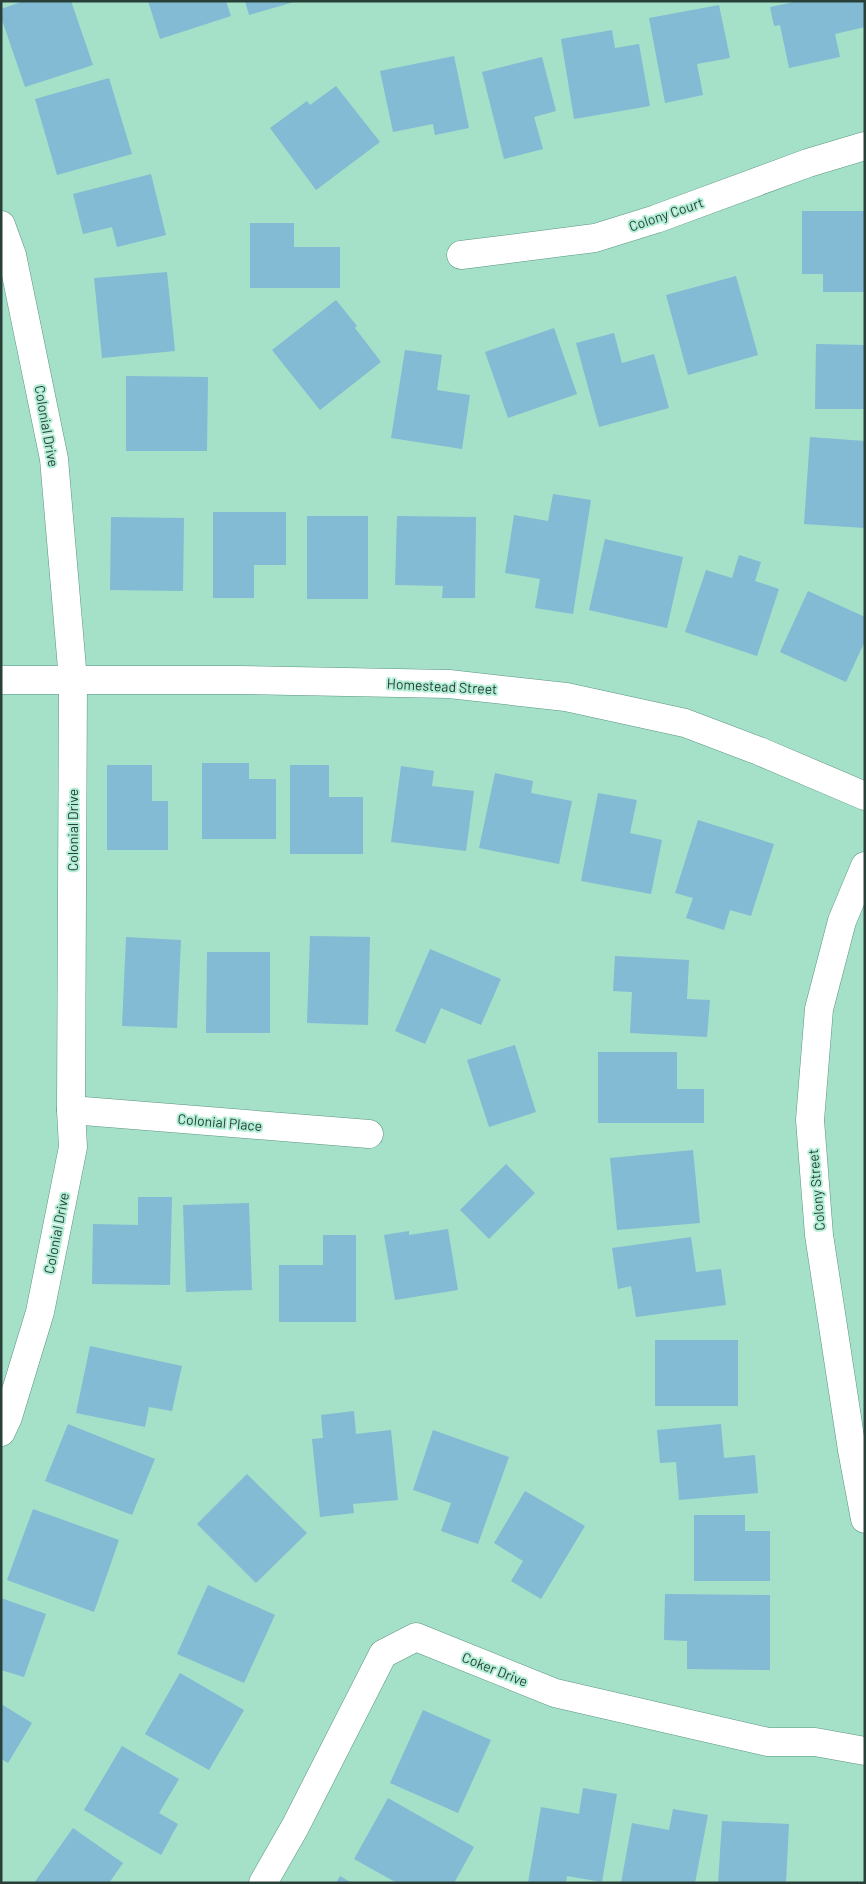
<svg xmlns="http://www.w3.org/2000/svg" width="866" height="1884" font-family="Barlow,sans-serif">
	<style>
		.building { fill: #83bad4 }
		.lines { fill: none; stroke-linecap: round; stroke-linejoin: round }
		.street-casing { stroke: #5b9580; stroke-width: 29 }
		.street { stroke: #fff; stroke-width: 28 }
		.labels { text-anchor: middle; dominant-baseline: central; stroke-width: 4; stroke-linejoin: round; paint-order: stroke }
		.street-label { font-size: 14px; fill: #284037; stroke: #b2eed6 }
	</style>
	<rect width="100%" height="100%" fill="#a5e0c9"/>
	<g class="building">
		<path d="M24 1H71L93 65 25 87 1 17V9Z"/>
		<path d="M148 1H226L231 16 160 39Z"/>
		<path d="M245 1H294V2L249 15Z"/>
		<path d="M799 1H865V27L835 34 840 57 789 68 780 25 774 26 770 7Z"/>
		<path d="M719 5 730 58 697 64 703 95 665 103 649 18Z"/>
		<path d="M612 30 615 48 639 44 650 106 574 119 561 39Z"/>
		<path d="M454 56 469 128 435 135 433 124 393 132 380 71Z"/>
		<path d="M542 57 556 111 534 117 543 149 504 159 482 72Z"/>
		<path d="M109 78 132 154 57 175 35 99Z"/>
		<path d="M336 86 380 142 316 190 270 128 307 101 310 105Z"/>
		<path d="M151 174 166 235 117 247 112 227 83 234 73 194Z"/>
		<path d="M802 211H865V292H823V274H802Z"/>
		<path d="M250 223H294V247H340V288H250Z"/>
		<path d="M167 272 175 351 102 358 94 278Z"/>
		<path d="M736 276 758 355 688 375 666 295Z"/>
		<path d="M336 300 357 326 355 328 381 362 320 410 272 350Z"/>
		<path d="M554 328 577 394 508 418 485 352Z"/>
		<path d="M614 333 622 363 654 354 669 408 599 427 576 343Z"/>
		<path d="M816 344 865 345V409H815Z"/>
		<path d="M405 350 442 355 437 390 470 395 462 449 391 438Z"/>
		<path d="M126 376 208 377 207 451H126Z"/>
		<path d="M810 437 865 441V528L804 524Z"/>
		<path d="M553 494 591 500 573 614 535 608 540 579 505 573 514 515 548 521Z"/>
		<path d="M213 512H286V565H254V598H213Z"/>
		<rect x="307" y="516" width="61" height="83"/>
		<path d="M397 516 476 517 475 598H442L443 586 395 585Z"/>
		<path d="M111 517 184 518 183 591 110 590Z"/>
		<path d="M605 539 683 557 667 628 589 610Z"/>
		<path d="M739 555 761 562 755 581 779 589 757 656 685 632 706 570 732 578Z"/>
		<path d="M808 591 865 617V641L846 682 780 652Z"/>
		<path d="M202 763H249V779H276V839H202Z"/>
		<path d="M107 765H152V801H168V850H107Z"/>
		<path d="M290 765H329V797H363V854H290Z"/>
		<path d="M401 766 434 771 432 786 474 791 466 851 391 842Z"/>
		<path d="M495 773 533 781 531 793 572 801 559 864 479 848Z"/>
		<path d="M598 793 637 800 630 833 662 840 651 894 581 881Z"/>
		<path d="M698 820 774 844 751 916 730 910 724 930 686 918 693 898 675 893Z"/>
		<path d="M310 936 370 937 368 1025 307 1023Z"/>
		<path d="M126 937 181 940 177 1028 122 1026Z"/>
		<path d="M430 949 501 979 481 1025 441 1008 425 1044 395 1031Z"/>
		<path d="M207 952H270V1033H206Z"/>
		<path d="M615 956 689 960 687 999 710 1000 707 1037 630 1033 632 992 613 991Z"/>
		<path d="M515 1045 536 1112 489 1127 467 1060Z"/>
		<path d="M598 1052H677V1089H704V1123H598Z"/>
		<path d="M693 1150 700 1223 617 1230 610 1158Z"/>
		<path d="M506 1164 535 1193 489 1239 460 1210Z"/>
		<path d="M138 1197H172L170 1285 92 1284 93 1224 138 1225Z"/>
		<path d="M249 1203 252 1290 186 1292 183 1205Z"/>
		<path d="M448 1229 458 1290 395 1300 384 1235 409 1231V1235Z"/>
		<path d="M323 1235H356V1322H279V1265H323Z"/>
		<path d="M691 1237 696 1272 721 1269 726 1305 636 1317 631 1286 618 1289 612 1248Z"/>
		<rect x="655" y="1340" width="83" height="66"/>
		<path d="M90 1346 182 1366 172 1411 149 1407 145 1427 76 1413Z"/>
		<path d="M354 1411 356 1434 391 1430 398 1500 353 1504 354 1513 320 1517 312 1439 323 1438 321 1415Z"/>
		<path d="M68 1424 155 1459 132 1515 45 1481Z"/>
		<path d="M721 1424 724 1458 755 1455 758 1493 679 1500 676 1462 660 1463 657 1430Z"/>
		<path d="M433 1430 509 1457 478 1544 441 1531 451 1503 413 1490Z"/>
		<path d="M247 1474 307 1533 256 1583 197 1524Z"/>
		<path d="M525 1491 585 1526 541 1599 511 1581 523 1561 494 1543Z"/>
		<path d="M33 1509 119 1540 94 1612 7 1580Z"/>
		<path d="M694 1515H745V1531H770V1581H694Z"/>
		<path d="M208 1585 275 1615 244 1683 177 1654Z"/>
		<path d="M665 1594 770 1595V1670L687 1669V1641L664 1640Z"/>
		<path d="M1 1598 46 1614 24 1677 1 1670Z"/>
		<path d="M180 1673 244 1710 209 1770 145 1734Z"/>
		<path d="M1 1704 32 1723 8 1763 1 1759Z"/>
		<path d="M423 1710 491 1740 458 1813 390 1783Z"/>
		<path d="M122 1746 179 1779 159 1813 178 1824 161 1855 84 1810Z"/>
		<path d="M583 1788 617 1794 602 1882 567 1876 566 1883H528L541 1807 579 1814Z"/>
		<path d="M388 1798 474 1847 454 1883H397L354 1859Z"/>
		<path d="M673 1809 708 1815 695 1883H621L632 1823 669 1830Z"/>
		<path d="M722 1821 789 1824 786 1883H718Z"/>
		<path d="M73 1828 123 1863 109 1883H34Z"/>
		<path d="M340 1876 352 1883H336Z"/>
	</g>
	<g class="lines">
		<g class="street-casing">
			<g id="street">
				<path d="M1 225 12 255 54 459 73 680 71 1110 73 1147 40 1312 8 1417 1 1432"/>
				<path d="M461 255 595 238 656 219 808 163 865 146"/>
				<path d="M1 680H239L449 684 566 697 685 723 759 751 865 796"/>
				<path d="M865 866 842 921 819 1009 810 1120 819 1235 852 1450 865 1519"/>
				<path d="M71 1110 369 1134"/>
				<path d="M263 1883 295 1827 383 1654 416 1637 555 1693 768 1742H815L865 1751"/>
			</g>
		</g>
		<use href="#street" class="street"/>
	</g>
	<g class="labels">
		<g class="street-label">
			<text transform="translate(666 214) rotate(-19)">Colony Court</text>
			<text transform="translate(47 426) rotate(80)">Colonial Drive</text>
			<text transform="translate(442 686) rotate(3)">Homestead Street</text>
			<text transform="translate(72 830) rotate(-90)">Colonial Drive</text>
			<text transform="translate(220 1122) rotate(5)">Colonial Place</text>
			<text transform="translate(816 1190) rotate(-95)">Colony Street</text>
			<text transform="translate(56 1233) rotate(-79)">Colonial Drive</text>
			<text transform="translate(495 1669) rotate(22)">Coker Drive</text>
		</g>
	</g>
	<rect width="866" height="1884" fill="none" stroke="#284037" stroke-width="5"/>
</svg>
